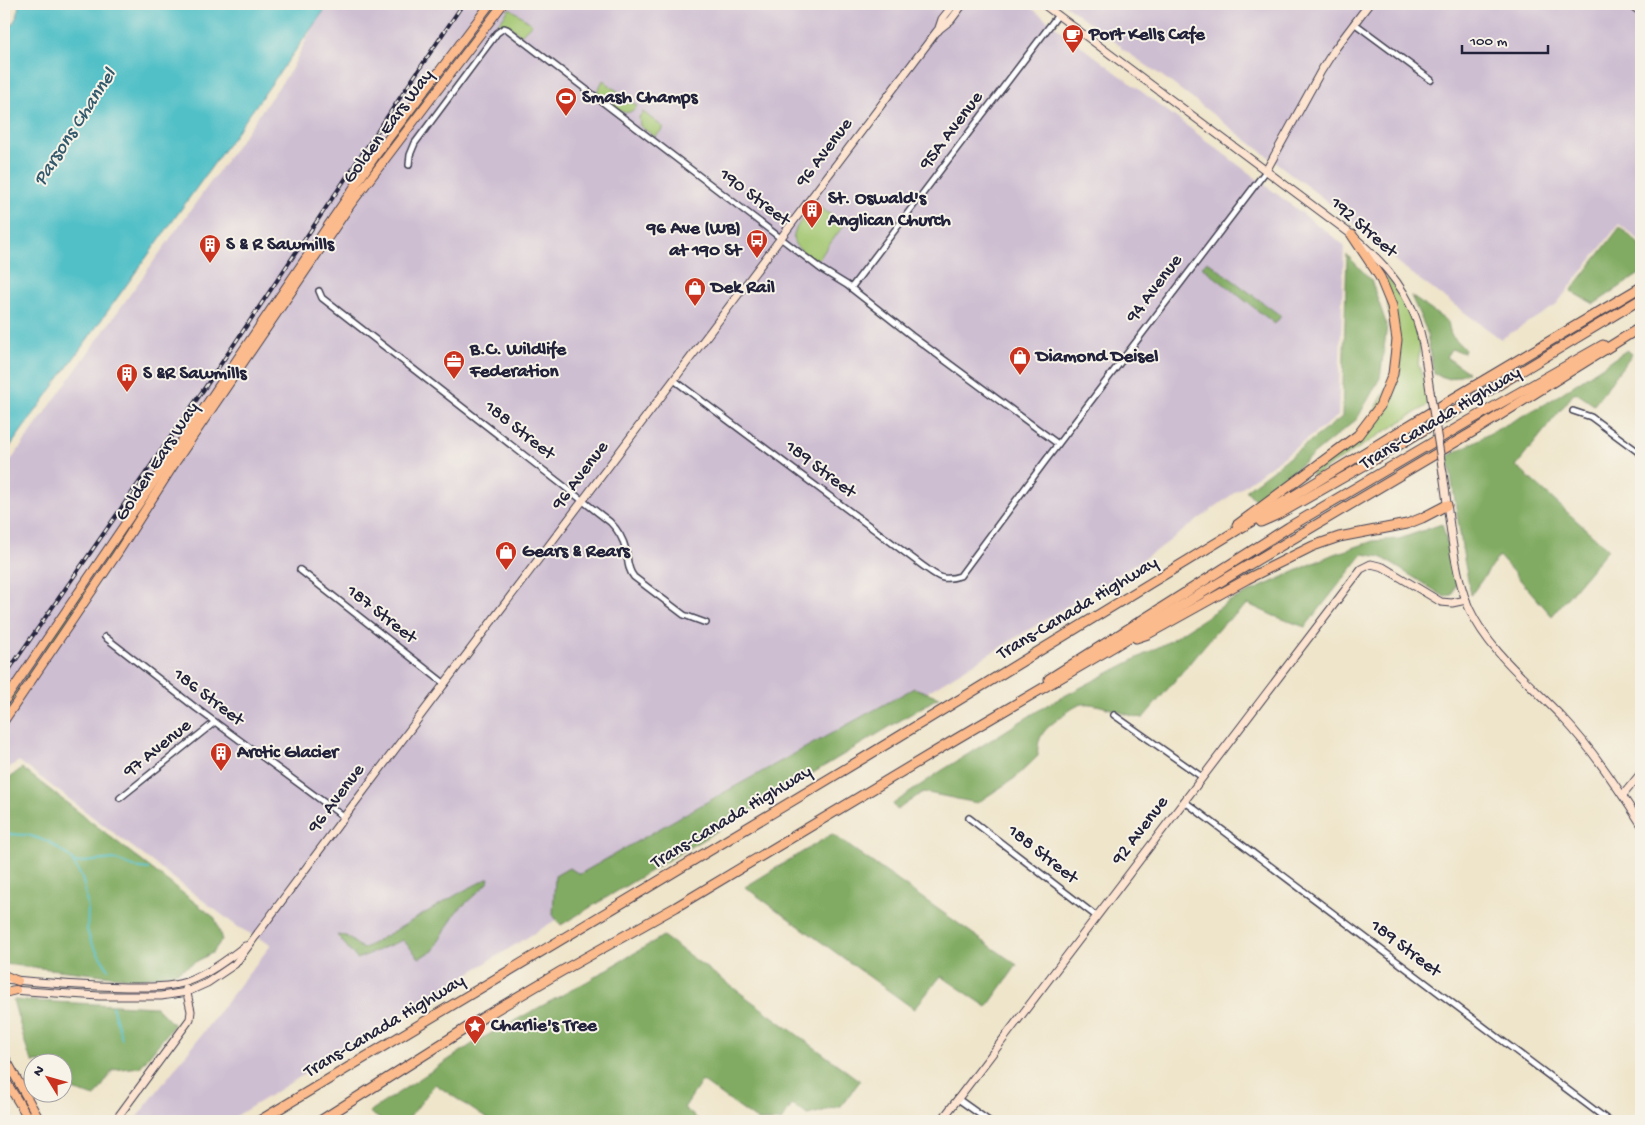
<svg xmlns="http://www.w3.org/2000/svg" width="1645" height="1125" font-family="'Gochi Hand',sans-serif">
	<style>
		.industrial { fill: #cebed1 }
		.green { fill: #a2c66f; stroke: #627455 }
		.forest { fill: #81ab62; stroke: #52664e }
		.water { fill: #51c0c7; stroke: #3a7181 }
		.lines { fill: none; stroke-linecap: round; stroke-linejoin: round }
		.stream { stroke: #51c0c7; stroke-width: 2 }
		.street-casing { stroke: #413f51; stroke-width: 8 }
		.secondary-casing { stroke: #413f51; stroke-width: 9 }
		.primary-casing { stroke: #413f51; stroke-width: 10 }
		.highway-casing { stroke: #413f51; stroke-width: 11 }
		.street { stroke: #fff; stroke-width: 5 }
		.secondary { stroke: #fde4d1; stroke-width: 7 }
		.primary { stroke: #fbbb8d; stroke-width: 8 }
		.highway { stroke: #fbbb8d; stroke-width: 9 }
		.rail-casing { stroke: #22223b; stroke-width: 4 }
		.rail { stroke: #f7f3e8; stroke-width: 2; stroke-dasharray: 5.5; stroke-linecap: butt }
		.secondary-bridge-casing { stroke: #413f51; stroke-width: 9; stroke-linecap: butt }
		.secondary-bridge { stroke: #fde4d1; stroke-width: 7 }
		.labels { text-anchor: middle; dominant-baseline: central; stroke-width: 4; stroke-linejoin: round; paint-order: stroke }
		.poi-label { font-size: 19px; font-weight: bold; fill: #22223b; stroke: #f7f3e8; text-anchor: start }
		.street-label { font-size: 19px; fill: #22223b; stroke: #f7f3e8 }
		.water-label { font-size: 20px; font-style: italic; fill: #32596c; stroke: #f7f3e8 }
	</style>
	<rect width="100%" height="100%" fill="#f7f3e8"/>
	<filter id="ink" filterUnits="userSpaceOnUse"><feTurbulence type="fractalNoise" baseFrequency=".02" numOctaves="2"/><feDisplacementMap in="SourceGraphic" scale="10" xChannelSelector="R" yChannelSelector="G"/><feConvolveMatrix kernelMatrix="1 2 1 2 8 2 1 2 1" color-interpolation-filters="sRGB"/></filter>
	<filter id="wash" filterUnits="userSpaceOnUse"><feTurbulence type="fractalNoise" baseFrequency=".0096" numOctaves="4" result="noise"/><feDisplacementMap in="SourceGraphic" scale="20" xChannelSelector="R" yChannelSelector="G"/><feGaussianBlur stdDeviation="1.12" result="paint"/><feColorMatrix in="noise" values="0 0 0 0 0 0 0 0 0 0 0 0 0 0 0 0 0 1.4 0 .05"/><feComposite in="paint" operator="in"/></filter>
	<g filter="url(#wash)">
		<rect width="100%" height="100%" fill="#efe5cb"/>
		<g class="industrial">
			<path d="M324 4H1026L1344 245 1338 416 1160 548 1110 580 228 1121H134L271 945 238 927 19 761 4 771V743L5 740 4 738V470L291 70Z"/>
			<path d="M1064 4H1641V242L1619 224 1555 306 1501 339 1416 277 1382 249 1345 215 1165 78 1121 48V46Z"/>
		</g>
		<g class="green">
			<path d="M494 4H498L363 181 400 127Z"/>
			<path d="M510 8 532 24 521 35 509 26 495 28Z"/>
			<path d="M603 80 637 106C624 123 610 103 597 93Z"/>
			<path d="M643 112 664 128 655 137 640 126 639 117Z"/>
			<path d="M815 203 844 225 817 261C810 256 799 251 795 244 788 231 808 213 815 203Z"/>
			<path d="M1388 278 1402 297 1414 324 1420 347 1418 364 1426 387 1428 405 1313 476 1311 474 1360 437 1397 369 1384 281Z"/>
			<path d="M154 487 155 488 120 544 4 715V709Z"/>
		</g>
		<g class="forest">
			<path d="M1620 227 1641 246V273L1594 304 1571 291Z"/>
			<path d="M1347 255 1371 280 1387 326 1380 378 1357 419 1256 501 1246 490 1342 417Z"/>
			<path d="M1207 261 1281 316 1275 324 1202 267Z"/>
			<path d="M1411 296 1448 322 1451 335 1465 350 1464 353 1451 349 1446 357 1468 372 1450 379 1434 374 1426 329Z"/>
			<path d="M1627 350 1632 354 1594 405 1575 392 1516 466 1608 549 1552 616 1499 556 1471 595 1464 559 1448 456 1550 401Z"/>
			<path d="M1442 524 1457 580 1452 595 1445 597 1381 557 1363 554 1305 627 1274 616 1248 604 1221 626 1143 718C1127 717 1093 699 1079 705 1070 709 1061 717 1053 723 1042 731 1036 742 1038 756L1015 778 977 803 923 792 897 810 893 804 941 771 1047 705 1168 642 1230 601 1329 556 1373 541 1399 539Z"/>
			<path d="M914 688 939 697 561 925 553 915 555 876 569 868 580 874 685 814Z"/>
			<path d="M22 768 215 918 222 940 212 953 175 973 139 979 4 964V782Z"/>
			<path d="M832 834 1017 965 987 1007 941 976 914 1009 745 887Z"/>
			<path d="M489 878 488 883 456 912 433 951 419 958 403 940 357 959 337 935 346 936 363 949 463 891Z"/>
			<path d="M663 936 860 1081 841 1106 808 1115 792 1105 781 1121H758L702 1081 684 1108 700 1121H490L435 1084 407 1121H383L369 1112 477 1041 588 981Z"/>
			<path d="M13 1000 156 1007 174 1025 140 1067 113 1070 95 1097 69 1089 63 1092 62 1062H33L28 1053Z"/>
		</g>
		<path class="water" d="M19 4H329L4 455V39L17 16Z"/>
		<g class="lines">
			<g class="stream">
				<path d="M4 834 28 835 49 842 71 858 82 878 85 890 88 911 87 930 91 942 108 969"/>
				<path d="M73 863 114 859 134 867 148 869"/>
				<path d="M112 1006 122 1039"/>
			</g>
		</g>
	</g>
	<g filter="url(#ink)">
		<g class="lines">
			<g class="street-casing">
				<g id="street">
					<path d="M1354 23 1431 80"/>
					<path d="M409 165 410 155 415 143 497 33 504 28 507 29 821 269 847 285 912 336 1058 444"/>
					<path d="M851 288 1058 15"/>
					<path d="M319 291 322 298 610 522C618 530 623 538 626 550 628 559 627 569 634 577L684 615 706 623"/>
					<path d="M674 380 923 566C937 576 942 582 960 576L1046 460 1266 171"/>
					<path d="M1573 411 1591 417 1641 454"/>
					<path d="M300 570 445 684"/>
					<path d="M105 637 196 708 344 817"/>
					<path d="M1114 715 1202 777"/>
					<path d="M120 798 215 722"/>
					<path d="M1184 801 1609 1121"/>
					<path d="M969 818 1096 916"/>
					<path d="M958 1099 989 1121"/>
				</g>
			</g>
			<g class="secondary-casing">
				<g id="secondary">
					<path d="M1043 4 1352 235C1378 258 1402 282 1415 316 1424 339 1426 366 1430 391"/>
					<path d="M1630 4 1641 12"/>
					<path d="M938 31 942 19 954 4"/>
					<path d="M1266 171 1321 71 1335 49 1369 4"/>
					<path d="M1443 473C1449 513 1453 572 1469 608 1490 653 1529 682 1562 717 1593 750 1617 787 1641 824"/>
					<path d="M1623 795 1641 773"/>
					<path d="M4 979C44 983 85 986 126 987 146 987 167 988 186 982 208 974 227 960 245 946"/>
					<path d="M12 990 99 996H161L187 992 207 983 235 964 344 817 937 31 951 20 963 4"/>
					<path d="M115 1121 190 1019 191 1011 186 989"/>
					<path d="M941 1121 1361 569 1371 564 1383 567 1441 602 1452 603 1466 600"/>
				</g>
			</g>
			<g class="primary-casing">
				<g id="primary">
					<path d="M4 702 376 155 490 4"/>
					<path d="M4 721 117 554 175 463 351 204 503 4"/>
					<path d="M4 975 18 981"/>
					<path d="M4 993 16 990"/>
					<path d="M4 1056 40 1121"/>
					<path d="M4 1078 30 1121"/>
				</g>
			</g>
			<g class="highway-casing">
				<g id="highway">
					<path d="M1261 522 1279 514 1379 457 1641 299"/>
					<path d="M1237 525 1358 435 1380 406 1393 374 1397 340 1392 306 1380 277 1352 235"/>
					<path d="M1136 638 1148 634 1247 579 1313 546 1339 537 1407 524 1422 518 1447 505"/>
					<path d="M1049 679 1289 527 1469 421 1603 345"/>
					<path d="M259 1121 867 756 1454 398 1641 287"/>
					<path d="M320 1121 487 1015 560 972 676 907 956 739 1113 647 1240 570 1476 430 1641 327"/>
				</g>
			</g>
			<use href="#street" class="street"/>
			<use href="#secondary" class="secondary"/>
			<use href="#primary" class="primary"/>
			<use href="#highway" class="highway"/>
			<g class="rail-casing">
				<path id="rail" d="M4 677 204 389 463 4"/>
			</g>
			<use href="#rail" class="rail"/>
			<g class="secondary-bridge-casing">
				<path id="secondary-bridge" d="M1430 391 1443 473"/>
			</g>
			<use href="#secondary-bridge" class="secondary-bridge"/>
		</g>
	</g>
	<defs>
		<g id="cafe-pin" transform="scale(1.125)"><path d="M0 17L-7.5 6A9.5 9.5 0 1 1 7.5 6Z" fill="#c8321e" stroke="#f7f3e8"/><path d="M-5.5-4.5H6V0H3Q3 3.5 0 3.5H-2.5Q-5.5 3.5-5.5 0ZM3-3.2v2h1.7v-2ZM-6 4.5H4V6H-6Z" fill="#fff"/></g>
		<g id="stadium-pin" transform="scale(1.125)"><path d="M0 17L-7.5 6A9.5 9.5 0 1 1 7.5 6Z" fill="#c8321e" stroke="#f7f3e8"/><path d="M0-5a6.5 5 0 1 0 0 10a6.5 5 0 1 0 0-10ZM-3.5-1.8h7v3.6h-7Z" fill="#fff"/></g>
		<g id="building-pin" transform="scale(1.125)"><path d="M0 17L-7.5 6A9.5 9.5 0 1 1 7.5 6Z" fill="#c8321e" stroke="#f7f3e8"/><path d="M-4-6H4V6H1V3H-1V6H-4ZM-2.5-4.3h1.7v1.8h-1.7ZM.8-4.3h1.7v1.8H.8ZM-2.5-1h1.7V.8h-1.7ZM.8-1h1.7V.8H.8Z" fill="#fff"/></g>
		<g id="bus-pin" transform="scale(1.125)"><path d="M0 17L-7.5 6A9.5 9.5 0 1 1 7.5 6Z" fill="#c8321e" stroke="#f7f3e8"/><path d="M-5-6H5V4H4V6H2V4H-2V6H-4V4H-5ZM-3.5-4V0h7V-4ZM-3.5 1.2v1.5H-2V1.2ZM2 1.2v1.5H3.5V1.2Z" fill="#fff"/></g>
		<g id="shop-pin" transform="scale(1.125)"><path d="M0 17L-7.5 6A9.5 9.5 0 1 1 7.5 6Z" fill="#c8321e" stroke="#f7f3e8"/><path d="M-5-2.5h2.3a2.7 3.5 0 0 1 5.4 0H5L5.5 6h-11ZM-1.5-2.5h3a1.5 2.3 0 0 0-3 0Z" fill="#fff"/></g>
		<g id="office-pin" transform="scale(1.125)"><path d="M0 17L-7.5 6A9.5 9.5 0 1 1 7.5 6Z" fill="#c8321e" stroke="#f7f3e8"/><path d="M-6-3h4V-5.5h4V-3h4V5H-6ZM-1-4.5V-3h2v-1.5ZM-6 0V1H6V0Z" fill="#fff"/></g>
		<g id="sight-pin" transform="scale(1.125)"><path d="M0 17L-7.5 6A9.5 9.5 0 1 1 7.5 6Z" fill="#c8321e" stroke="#f7f3e8"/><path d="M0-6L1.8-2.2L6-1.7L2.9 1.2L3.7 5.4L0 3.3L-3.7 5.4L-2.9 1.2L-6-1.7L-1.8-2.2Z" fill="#fff"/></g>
	</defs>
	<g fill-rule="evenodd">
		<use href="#cafe-pin" x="1073" y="35"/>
		<use href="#stadium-pin" x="566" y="98"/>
		<use href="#building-pin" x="812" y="210"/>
		<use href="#bus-pin" x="757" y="240"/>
		<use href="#building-pin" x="210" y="245"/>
		<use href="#shop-pin" x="695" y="288"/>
		<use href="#shop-pin" x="1020" y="357"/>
		<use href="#office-pin" x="454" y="361"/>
		<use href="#building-pin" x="127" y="374"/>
		<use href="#shop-pin" x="506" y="552"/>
		<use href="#building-pin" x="221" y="753"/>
		<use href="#sight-pin" x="475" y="1026"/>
	</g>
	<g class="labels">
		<g class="poi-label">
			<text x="1089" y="35">Port Kells Cafe</text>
			<text x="582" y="98">Smash Champs</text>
			<text x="828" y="199">St. Oswald's<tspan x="828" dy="22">Anglican Church</tspan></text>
			<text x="741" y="229" text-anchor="end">96 Ave (WB)<tspan x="741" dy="22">at 190 St</tspan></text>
			<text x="226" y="245">S &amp; R Sawmills</text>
			<text x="711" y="288">Dek Rail</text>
			<text x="470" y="350">B.C. Wildlife<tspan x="470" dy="22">Federation</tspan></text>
			<text x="1036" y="357">Diamond Deisel</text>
			<text x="143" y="374">S &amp;R Sawmills</text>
			<text x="522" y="552">Gears &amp; Rears</text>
			<text x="237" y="753">Arctic Glacier</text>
			<text x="491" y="1026">Charlie's Tree</text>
		</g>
		<g class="street-label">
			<text transform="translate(389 127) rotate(-53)">Golden Ears Way</text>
			<text transform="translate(952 131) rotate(-53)">95A Avenue</text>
			<text transform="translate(825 153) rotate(-53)">96 Avenue</text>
			<text transform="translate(754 198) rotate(37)">190 Street</text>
			<text transform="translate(1363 228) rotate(41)">192 Street</text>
			<text transform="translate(1155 289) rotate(-53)">94 Avenue</text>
			<text transform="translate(1441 419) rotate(-31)">Trans-Canada Highway</text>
			<text transform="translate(519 431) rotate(38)">188 Street</text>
			<text transform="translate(158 462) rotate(-57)">Golden Ears Way</text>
			<text transform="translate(820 470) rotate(37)">189 Street</text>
			<text transform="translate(581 476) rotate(-53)">96 Avenue</text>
			<text transform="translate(1078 609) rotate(-31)">Trans-Canada Highway</text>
			<text transform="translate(381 615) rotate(38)">187 Street</text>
			<text transform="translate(208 698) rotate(37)">186 Street</text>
			<text transform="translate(158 749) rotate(-39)">97 Avenue</text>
			<text transform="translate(337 799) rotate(-53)">96 Avenue</text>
			<text transform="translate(732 818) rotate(-31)">Trans-Canada Highway</text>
			<text transform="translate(1141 831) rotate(-53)">92 Avenue</text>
			<text transform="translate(1042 855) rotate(38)">188 Street</text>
			<text transform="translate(1405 949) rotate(37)">189 Street</text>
			<text transform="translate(385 1027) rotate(-31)">Trans-Canada Highway</text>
		</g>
		<g class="water-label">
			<text transform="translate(76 128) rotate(-57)">Parsons Channel</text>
		</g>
	</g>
	<rect width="1645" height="1125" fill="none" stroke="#f7f3e8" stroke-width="20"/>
	<g transform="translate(48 1078) rotate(307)"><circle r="24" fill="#f7f3e8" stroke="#a29fa3"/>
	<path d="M0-4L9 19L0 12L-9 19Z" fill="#c8321e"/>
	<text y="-8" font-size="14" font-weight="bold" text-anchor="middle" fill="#22223b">N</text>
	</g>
	<path d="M1462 45v8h86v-8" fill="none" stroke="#22223b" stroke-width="2.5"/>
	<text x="1470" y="45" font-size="15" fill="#22223b" stroke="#f7f3e8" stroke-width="4" paint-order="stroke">100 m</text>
</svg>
